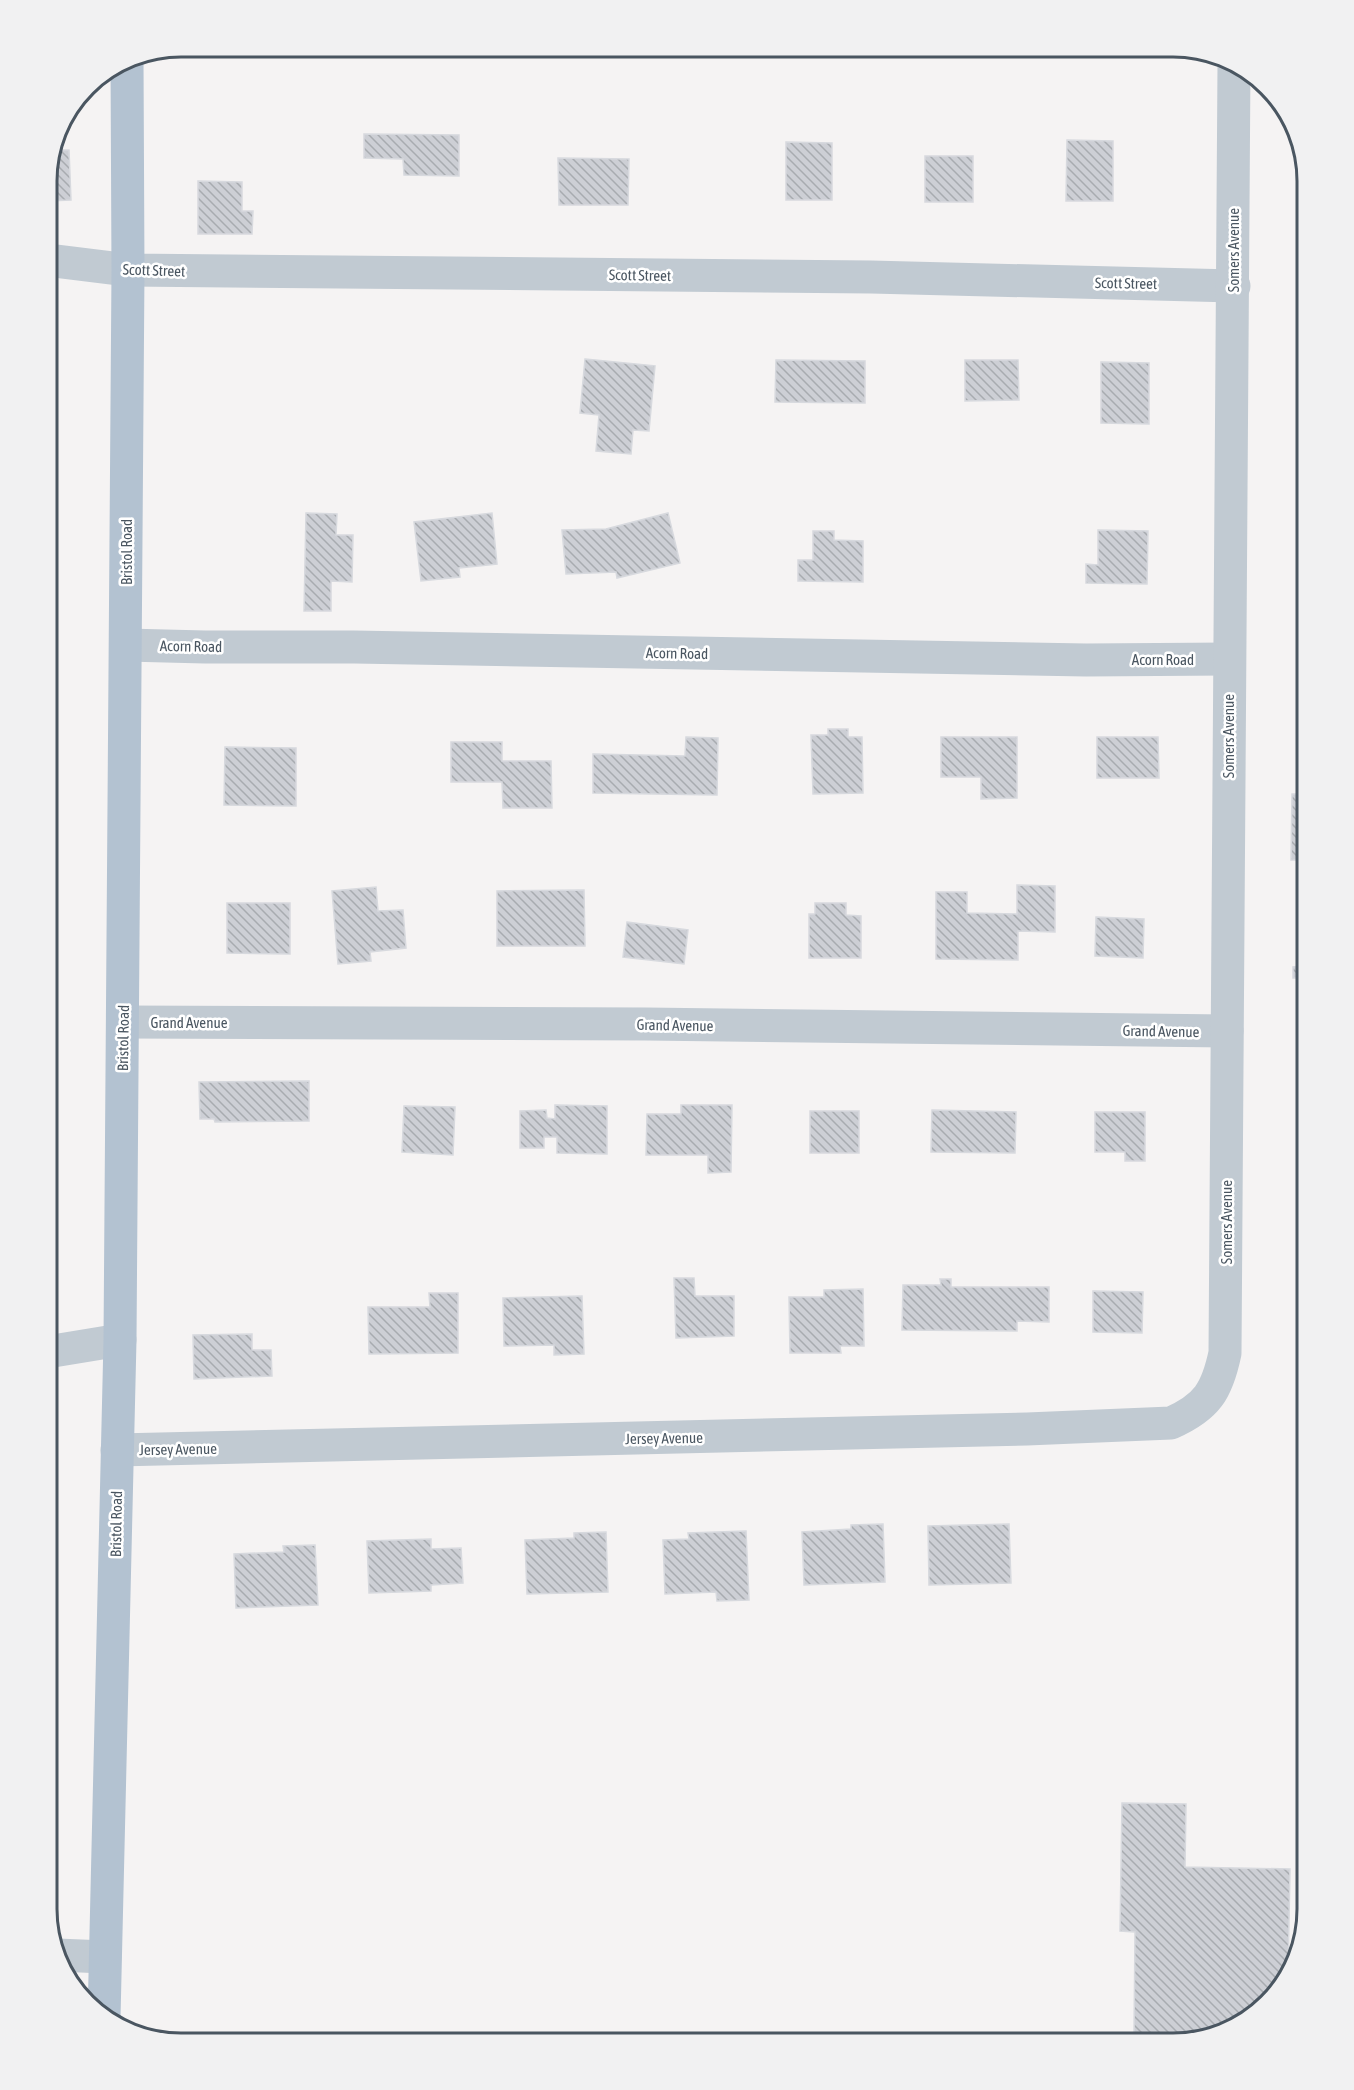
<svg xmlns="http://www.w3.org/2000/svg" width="1354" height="2090" font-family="'Asap Condensed',sans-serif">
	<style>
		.building { fill: url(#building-back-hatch); stroke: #d7d9de; stroke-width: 1.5 }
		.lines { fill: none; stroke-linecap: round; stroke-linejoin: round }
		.minor { stroke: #c1cad2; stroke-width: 33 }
		.major { stroke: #b3c2d1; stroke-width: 33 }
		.labels { text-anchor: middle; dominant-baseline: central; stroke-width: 5; stroke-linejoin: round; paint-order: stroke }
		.street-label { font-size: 15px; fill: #4a5661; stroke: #fff }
		.rim { fill: none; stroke: #4a5661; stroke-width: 3 }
	</style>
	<defs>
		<pattern id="building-back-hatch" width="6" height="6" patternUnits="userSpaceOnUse" patternTransform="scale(1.5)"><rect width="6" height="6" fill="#cdcfd5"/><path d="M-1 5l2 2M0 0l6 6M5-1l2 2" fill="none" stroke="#a8abb0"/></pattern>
	</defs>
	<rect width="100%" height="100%" fill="#f5f3f3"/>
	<g class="building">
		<rect x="1132" y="47" width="37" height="4"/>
		<path d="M364 134 459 135V176L404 175 403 159 364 158Z"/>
		<path d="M1067 140 1113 141V201H1066Z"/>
		<path d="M786 142 832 143V200H786Z"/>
		<path d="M52 150H69L71 200 47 201V173Z"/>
		<rect x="925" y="156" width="48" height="46"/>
		<path d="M558 158 629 159 628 205H559Z"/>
		<path d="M198 181 242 182V211H253L252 234H198Z"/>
		<rect x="1306" y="322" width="1" height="49"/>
		<path d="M585 359 655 366 649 431 633 430 631 454 596 451 599 415 580 413Z"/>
		<path d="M776 360 865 361V403L775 402Z"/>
		<path d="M965 360H1018L1019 400 965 401Z"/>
		<path d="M1101 362 1149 363V424L1101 423Z"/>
		<path d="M1306 478H1307V527H1305Z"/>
		<path d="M306 513 337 514 336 535H353L352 582 331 581V611H304Z"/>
		<path d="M492 513 497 564 459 568 460 577 421 581 414 522Z"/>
		<path d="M668 513 680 563 617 578 616 572 566 574 562 530 606 529Z"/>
		<path d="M1098 530 1148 531 1147 584 1086 583V564L1098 565Z"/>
		<path d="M813 531H834V540L863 541V582L798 581V560H813Z"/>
		<path d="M1301 606H1307V692H1304L1305 625H1300Z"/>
		<path d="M828 729H848V737H862L863 793 813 794 811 735H828Z"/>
		<path d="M686 737 718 738 717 795 593 793V754L685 756Z"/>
		<path d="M941 737H1017V798L981 799V777H941Z"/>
		<path d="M1097 737H1158L1159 778H1097Z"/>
		<path d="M451 742H502V761H551L552 808H503L502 782H451Z"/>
		<path d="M225 747 296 748V806L224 805Z"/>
		<path d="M1292 794H1307V860H1291Z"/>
		<path d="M1017 885 1055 886V932L1018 931V960L936 959V892H967V913L1017 914Z"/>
		<path d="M376 887 378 911 403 910 406 948 370 952 371 961 338 964 332 891Z"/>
		<path d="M584 890 585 946H497V891Z"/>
		<path d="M227 903H290V954L227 953Z"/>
		<path d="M815 903H846V915L861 916V958H809V914H815Z"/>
		<path d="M1096 917 1144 919 1143 958 1095 956Z"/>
		<path d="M627 922 688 930 684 964 623 957Z"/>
		<path d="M1301 947H1307V998H1299L1300 978H1293V967L1301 966Z"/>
		<path d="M309 1081V1121L215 1122 214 1119H200L199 1082Z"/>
		<rect x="1300" y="1103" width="7" height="51"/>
		<path d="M555 1105 607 1106V1154L557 1153V1137H544V1148H520V1111L546 1110 547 1118 555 1119Z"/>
		<path d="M681 1105H732L731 1172 708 1173V1155H646L647 1114H681Z"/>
		<path d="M404 1106 455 1107 453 1155 402 1152Z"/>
		<path d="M932 1110 1016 1112 1015 1153 931 1152Z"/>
		<rect x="810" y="1111" width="49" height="42"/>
		<path d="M1095 1112H1145V1161H1125V1152H1095Z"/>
		<rect x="1298" y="1258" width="9" height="53"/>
		<path d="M674 1278H694L695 1296H734V1336L676 1338Z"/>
		<path d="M940 1279H951V1287H1049V1322L1017 1321V1331L902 1330 903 1285H941Z"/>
		<path d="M863 1289 864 1346H840L841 1353H790L789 1297H824V1290Z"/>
		<path d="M1093 1291 1143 1292 1142 1333 1093 1332Z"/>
		<path d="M429 1293H458V1353L369 1354 368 1307H430Z"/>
		<path d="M582 1296 584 1354 554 1355V1345L504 1346 503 1298Z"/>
		<path d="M252 1334V1350H271L272 1376 194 1379 193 1335Z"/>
		<path d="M883 1524 885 1582 804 1585 802 1532 851 1529V1525Z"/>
		<path d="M1009 1524 1011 1583 929 1585 928 1526Z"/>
		<path d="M746 1531 749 1600 717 1601 716 1592 665 1594 663 1540 689 1539 688 1533Z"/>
		<path d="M606 1532 608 1592 527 1594 525 1540 574 1538V1533Z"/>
		<path d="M431 1539V1549L461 1548 463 1583 431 1585V1591L369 1593 367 1541Z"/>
		<path d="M315 1545 318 1605 236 1608 234 1554 284 1552 283 1546Z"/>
		<path d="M1122 1803 1186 1804 1185 1867 1290 1869 1288 1973 1285 1983 1233 2029 1198 2038 1134 2036 1135 1932 1120 1931Z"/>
	</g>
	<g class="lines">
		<g class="minor">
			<path d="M47 260 128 270 871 277 1234 286"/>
			<path d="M126 645 205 647H354L1086 660 1228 659"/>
			<path d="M123 1022 646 1024 1227 1031"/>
			<path d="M47 1352 120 1340"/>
			<path d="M117 1450 1027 1429 1171 1423C1207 1407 1217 1391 1225 1353L1234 64"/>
			<path d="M57 1955 105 1957"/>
		</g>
		<path class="major" d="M104 2018 120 1340 128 270 127 59"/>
	</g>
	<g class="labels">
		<g class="street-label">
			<text transform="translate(1233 250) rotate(-90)">Somers Avenue</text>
			<text transform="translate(154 270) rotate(2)">Scott Street</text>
			<text transform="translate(640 275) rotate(1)">Scott Street</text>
			<text transform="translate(1126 283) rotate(1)">Scott Street</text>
			<text transform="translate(126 552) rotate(-90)">Bristol Road</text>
			<text transform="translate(191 646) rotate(1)">Acorn Road</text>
			<text transform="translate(677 653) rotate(1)">Acorn Road</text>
			<text x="1163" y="659">Acorn Road</text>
			<text transform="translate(1228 736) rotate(-90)">Somers Avenue</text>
			<text x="189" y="1022">Grand Avenue</text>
			<text transform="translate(675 1025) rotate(1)">Grand Avenue</text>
			<text transform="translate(1161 1031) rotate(1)">Grand Avenue</text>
			<text transform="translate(123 1038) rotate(-89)">Bristol Road</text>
			<text transform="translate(1226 1222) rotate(-90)">Somers Avenue</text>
			<text transform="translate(664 1438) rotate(-1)">Jersey Avenue</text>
			<text transform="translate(178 1449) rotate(-1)">Jersey Avenue</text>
			<text transform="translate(116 1524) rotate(-89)">Bristol Road</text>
		</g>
	</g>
	<path d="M0 0H1354V2090H0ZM181 57H1173A124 124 0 0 1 1297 181V1909A124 124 0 0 1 1173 2033H181A124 124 0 0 1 57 1909V181A124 124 0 0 1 181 57Z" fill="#f1f1f2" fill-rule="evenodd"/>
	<path class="rim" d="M181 57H1173A124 124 0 0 1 1297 181V1909A124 124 0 0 1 1173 2033H181A124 124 0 0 1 57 1909V181A124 124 0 0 1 181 57Z"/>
</svg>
